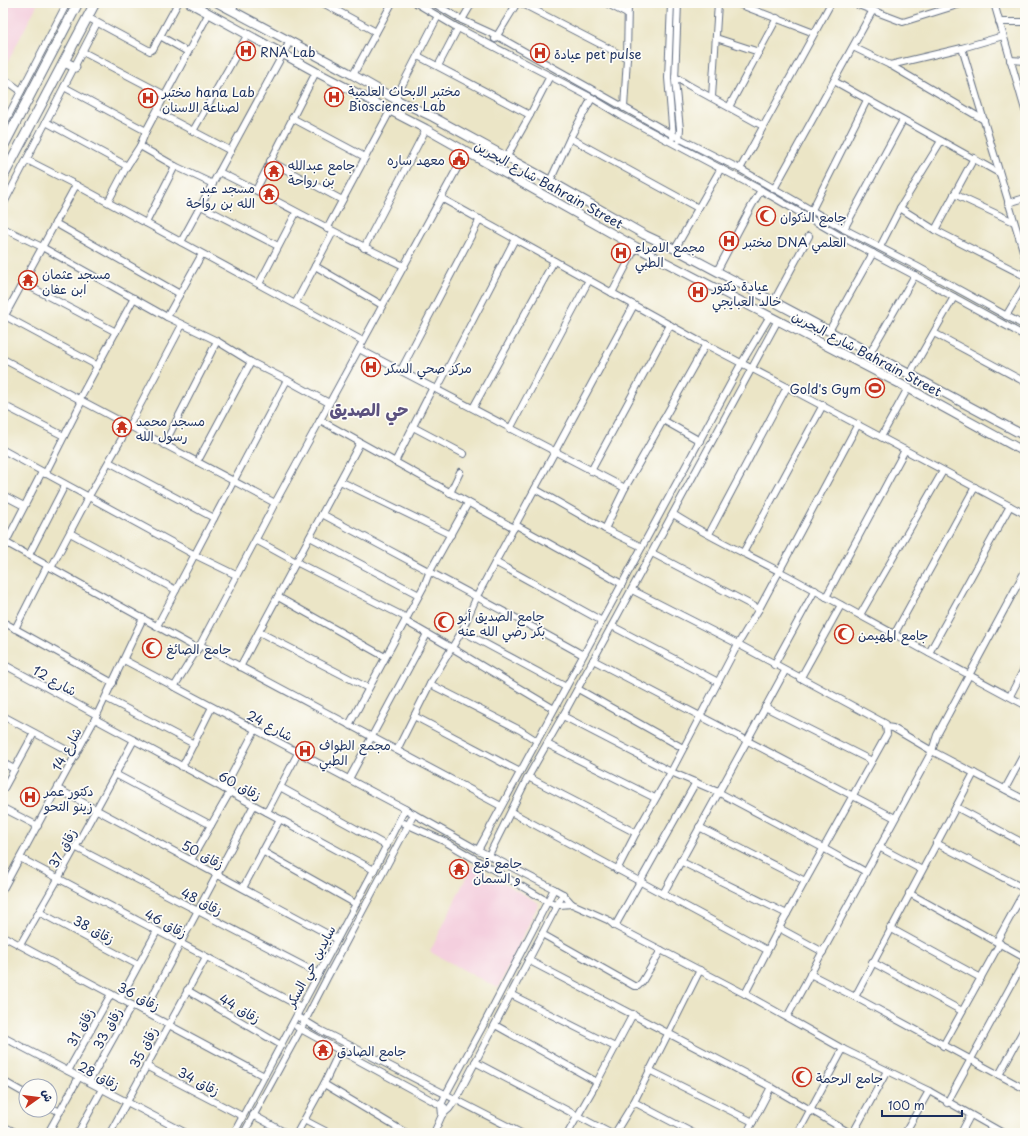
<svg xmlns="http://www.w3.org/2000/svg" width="1028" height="1136" font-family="'Playpen Sans','Playpen Sans Arabic',sans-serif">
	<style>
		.built { fill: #f4cfde }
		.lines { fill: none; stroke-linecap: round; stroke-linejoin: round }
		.minor-casing { stroke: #646f82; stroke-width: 8 }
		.major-casing { stroke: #646f82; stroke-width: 10 }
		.highway-casing { stroke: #646f82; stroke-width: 11 }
		.minor { stroke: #fff; stroke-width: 6 }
		.major { stroke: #fff; stroke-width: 8 }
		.highway { stroke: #fff; stroke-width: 9 }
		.labels { text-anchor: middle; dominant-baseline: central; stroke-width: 3.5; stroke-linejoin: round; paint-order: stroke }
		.poi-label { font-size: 13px; fill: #1b2f5e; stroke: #fdfcf7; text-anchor: start }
		.street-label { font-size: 13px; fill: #1b2f5e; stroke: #fdfcf7 }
		.district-label { font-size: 17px; font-weight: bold; fill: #5c527f; stroke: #fdfcf7 }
	</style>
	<rect width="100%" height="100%" fill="#fdfcf7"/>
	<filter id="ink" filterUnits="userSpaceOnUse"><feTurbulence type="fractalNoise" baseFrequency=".025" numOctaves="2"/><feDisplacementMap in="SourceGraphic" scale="8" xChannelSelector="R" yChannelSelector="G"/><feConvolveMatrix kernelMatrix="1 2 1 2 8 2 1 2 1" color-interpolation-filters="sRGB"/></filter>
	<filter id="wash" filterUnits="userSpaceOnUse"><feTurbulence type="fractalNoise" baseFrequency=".012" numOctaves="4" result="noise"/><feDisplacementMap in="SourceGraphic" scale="16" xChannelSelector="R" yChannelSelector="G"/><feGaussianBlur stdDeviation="0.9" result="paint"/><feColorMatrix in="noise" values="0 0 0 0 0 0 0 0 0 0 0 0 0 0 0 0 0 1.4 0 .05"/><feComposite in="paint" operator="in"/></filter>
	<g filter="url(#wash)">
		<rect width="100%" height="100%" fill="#ebe5c6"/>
		<g class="built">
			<path d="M3 3H38L3 71Z"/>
			<path d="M472 865 539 903 498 988 430 952Z"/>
		</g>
	</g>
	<g filter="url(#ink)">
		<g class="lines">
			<g class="minor-casing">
				<g id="minor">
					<path d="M323 3 376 32"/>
					<path d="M416 3 458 28 592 98 620 115 761 190 840 236 912 274 1025 336"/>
					<path d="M433 3 462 20 497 36 673 135 740 169 844 229 916 266 1025 326"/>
					<path d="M521 3 627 58"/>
					<path d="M606 3 627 14"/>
					<path d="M671 3 668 78 673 137"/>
					<path d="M678 3 675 81 680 129 679 140"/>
					<path d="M736 3 814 33"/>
					<path d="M853 3 903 22 964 3"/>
					<path d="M994 3 1025 110"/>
					<path d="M232 10 236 3"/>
					<path d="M87 17 150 51 153 49 160 36 188 52"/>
					<path d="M462 20 472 3"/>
					<path d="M999 22H1025"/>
					<path d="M160 36 178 3"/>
					<path d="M716 38 759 52"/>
					<path d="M495 39 517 3"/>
					<path d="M853 47 890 65 984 120"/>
					<path d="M962 48 1025 257"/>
					<path d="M83 52 165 95"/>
					<path d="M418 56 530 115"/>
					<path d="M1010 60 1025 61"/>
					<path d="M890 65 962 48 1003 36"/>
					<path d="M438 66 458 28"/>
					<path d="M353 75 392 3"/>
					<path d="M675 77 688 85 763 126"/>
					<path d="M3 78 21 91"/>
					<path d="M834 81 999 173"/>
					<path d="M64 87 146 131"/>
					<path d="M712 97 718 3"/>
					<path d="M395 99 438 16"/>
					<path d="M729 107 777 18"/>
					<path d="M624 108 627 58 628 3"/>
					<path d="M157 112 231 151"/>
					<path d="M292 118 365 157"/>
					<path d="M46 122 127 166"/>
					<path d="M3 126 67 3"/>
					<path d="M193 131 248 34"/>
					<path d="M570 138 698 208"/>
					<path d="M140 146 175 166 213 184"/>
					<path d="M506 158 530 115 550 76"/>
					<path d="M27 160 76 185 363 341"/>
					<path d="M270 161 342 200"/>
					<path d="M740 169 831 3"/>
					<path d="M219 172C281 202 341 237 404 266"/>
					<path d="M550 181 570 138 592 98"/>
					<path d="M774 189 873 10"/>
					<path d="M256 190 316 72"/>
					<path d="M954 194 1014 222"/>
					<path d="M441 198 697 340 787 387 1025 514"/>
					<path d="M108 202 127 166 140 146 146 131 209 13"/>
					<path d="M1008 203 1025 198"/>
					<path d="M3 205 97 23"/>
					<path d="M201 206 278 246"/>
					<path d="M900 208 935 230 1025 276"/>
					<path d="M812 210 867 100"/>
					<path d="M55 223 180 294"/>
					<path d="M146 223 175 166"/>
					<path d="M3 228 42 247 167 317 217 341 251 362 287 380 329 403"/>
					<path d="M327 229 390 111"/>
					<path d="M844 229 903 120"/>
					<path d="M935 230 974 158"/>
					<path d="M181 242 290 41"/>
					<path d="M880 247 900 208 941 141"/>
					<path d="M364 248 426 129"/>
					<path d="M675 249 721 168"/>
					<path d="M315 266 382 305"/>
					<path d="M717 271 751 207 761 190"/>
					<path d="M23 283 116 332"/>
					<path d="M259 284 296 213"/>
					<path d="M612 293 636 247"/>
					<path d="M774 301 809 236"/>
					<path d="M295 304 333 232"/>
					<path d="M5 316 98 366"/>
					<path d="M1006 316 1025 284"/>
					<path d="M167 317 202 254"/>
					<path d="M3 319 76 185"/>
					<path d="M829 331 873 253"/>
					<path d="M934 333 1025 382"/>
					<path d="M359 349 625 488"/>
					<path d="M870 353 915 275"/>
					<path d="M3 359 275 503"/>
					<path d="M401 370 480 219"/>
					<path d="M910 374 954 297"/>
					<path d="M437 389 515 239"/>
					<path d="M79 400 134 298"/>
					<path d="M3 405 64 436"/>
					<path d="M473 408 554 261"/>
					<path d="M320 420 514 528"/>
					<path d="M663 420 700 441"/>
					<path d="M413 427 464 454"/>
					<path d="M510 429 589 280"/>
					<path d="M881 437 908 388"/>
					<path d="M164 445 217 341"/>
					<path d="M3 450 195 555 236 575"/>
					<path d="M200 457 251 362"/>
					<path d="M109 462 214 518"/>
					<path d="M395 462 433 387"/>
					<path d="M591 471 670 325"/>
					<path d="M45 474 82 401"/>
					<path d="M340 481 451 535"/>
					<path d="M535 489 605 529 642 547"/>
					<path d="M450 493 460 472"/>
					<path d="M3 495 24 506"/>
					<path d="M322 514C409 561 497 607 583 655"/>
					<path d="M673 514C710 538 751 556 790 577 869 620 946 663 1025 705"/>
					<path d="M516 525 622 584"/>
					<path d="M605 529 625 488 706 344"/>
					<path d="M70 533 176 590"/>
					<path d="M709 534 787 387"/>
					<path d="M310 537 419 595"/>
					<path d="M256 540 296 562 407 618"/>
					<path d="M3 541 198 649"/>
					<path d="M3 548 42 472"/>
					<path d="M652 553 759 609"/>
					<path d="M743 553 823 405"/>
					<path d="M29 555 65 485"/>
					<path d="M495 562 602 621"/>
					<path d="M51 568 89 496 129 426 182 325"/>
					<path d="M632 590 738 644 886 724 887 734 779 928 745 994"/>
					<path d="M278 597 385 657"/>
					<path d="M826 597 905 450"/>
					<path d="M860 615 943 471"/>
					<path d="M405 621 452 648 554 709"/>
					<path d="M3 622 113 683"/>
					<path d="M157 626 287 380"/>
					<path d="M612 626 718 682"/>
					<path d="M15 629 47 566"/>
					<path d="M462 631 566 687"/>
					<path d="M259 632 368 688"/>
					<path d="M895 633 975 487"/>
					<path d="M200 645 501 806"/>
					<path d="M929 653 1010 506"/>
					<path d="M124 660 405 809 478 850 554 889 563 894 572 904 608 920 615 926 745 994 843 1049 929 1091 1003 1133"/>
					<path d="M593 660 895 818"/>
					<path d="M3 664 97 715"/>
					<path d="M774 665 815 590"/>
					<path d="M240 667 360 443"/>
					<path d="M800 679 841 605"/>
					<path d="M430 684 520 730 537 741"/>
					<path d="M174 687 200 645 275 503 466 152"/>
					<path d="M578 689 683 748"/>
					<path d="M1010 696 1025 667"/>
					<path d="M106 698 194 744"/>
					<path d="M765 707 872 761"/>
					<path d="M3 716 76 755"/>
					<path d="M414 716 520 772"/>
					<path d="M563 716 671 772 718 792 823 848 866 872"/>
					<path d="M95 719 374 870"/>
					<path d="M349 725 424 586 429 573 468 503"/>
					<path d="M886 727 893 728 932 751 1025 800"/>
					<path d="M547 744 655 798"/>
					<path d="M397 750 430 684 462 631 477 596 634 305"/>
					<path d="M3 763 14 769"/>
					<path d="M182 767 212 707"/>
					<path d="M115 774 211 825"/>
					<path d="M528 777 636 833"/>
					<path d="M349 779 427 634"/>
					<path d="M280 787 387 846"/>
					<path d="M58 789 337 939"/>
					<path d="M224 789 255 730"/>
					<path d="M1005 789 1025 752"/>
					<path d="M3 790 34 733"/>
					<path d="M956 807 1025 844"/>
					<path d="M3 808 38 826"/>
					<path d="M267 812 298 753"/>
					<path d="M511 812 767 950"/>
					<path d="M404 823 444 841 552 904 560 905 572 904"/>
					<path d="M699 827 805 881"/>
					<path d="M936 843 1025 889"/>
					<path d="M75 847 319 974"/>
					<path d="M879 847 922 870"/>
					<path d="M478 850 741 364 770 316"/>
					<path d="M262 851 356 904"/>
					<path d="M489 855 528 777 566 710 778 320"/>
					<path d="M20 858 301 1007"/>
					<path d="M191 860 230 792"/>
					<path d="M680 861 787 914"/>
					<path d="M617 870 636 833 671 772 738 644 759 609 858 424"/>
					<path d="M243 888 280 819"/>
					<path d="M3 889 97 715 143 618"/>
					<path d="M909 893 1025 958"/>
					<path d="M663 894 747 741 785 671"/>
					<path d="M39 912 138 965"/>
					<path d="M615 926 696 782"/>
					<path d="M779 928 823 952"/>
					<path d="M890 928 981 978"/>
					<path d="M542 934 634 986H638L642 982 661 950"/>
					<path d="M3 936 264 1076"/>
					<path d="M997 941 1025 890"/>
					<path d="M20 945 58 879 134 740"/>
					<path d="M528 960 771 1087 850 1133"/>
					<path d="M872 962 962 1011"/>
					<path d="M810 974 855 997 1025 1089"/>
					<path d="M187 990 281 1045"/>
					<path d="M510 994 615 1047"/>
					<path d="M855 997 974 773"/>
					<path d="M120 999 157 931"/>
					<path d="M144 1012 254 805"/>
					<path d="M297 1016 320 1030 521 1133"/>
					<path d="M787 1017 932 751 937 735 1025 571"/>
					<path d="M495 1025 597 1082"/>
					<path d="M297 1027 444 1107"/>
					<path d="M3 1037 186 1133"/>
					<path d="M943 1046 1000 943"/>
					<path d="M475 1062 610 1133"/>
					<path d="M146 1066 242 1116"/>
					<path d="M649 1070 753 1122"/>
					<path d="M68 1071 111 994"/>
					<path d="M999 1075 1025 1027"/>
					<path d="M3 1081 26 1094"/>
					<path d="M89 1082 132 1005"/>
					<path d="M324 1084 406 1133"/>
					<path d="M634 1102 693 1133"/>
					<path d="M947 1103 1025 960"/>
					<path d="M50 1107 60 1112"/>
					<path d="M253 1115 286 1133"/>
					<path d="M442 1115 449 1109 456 1099 563 894"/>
					<path d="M304 1120 329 1133"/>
					<path d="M3 1126 17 1133"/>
					<path d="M48 1133 79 1077"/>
					<path d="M78 1133 102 1089"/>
					<path d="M110 1133 206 957"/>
					<path d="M234 1133 374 870 405 809"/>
					<path d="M244 1133 305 1021 327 978 414 814"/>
					<path d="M297 1133 324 1084 340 1050"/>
					<path d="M434 1133 442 1115 441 1105 446 1094 486 1020 554 889"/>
					<path d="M568 1133 597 1082 633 1014"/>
					<path d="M615 1133 634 1102 700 970"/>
					<path d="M747 1133 771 1087"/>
					<path d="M798 1133 843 1049"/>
					<path d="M853 1133 887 1071"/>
					<path d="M905 1133 929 1091"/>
					<path d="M961 1133 970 1116"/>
				</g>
			</g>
			<g class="major-casing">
				<g id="major">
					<path d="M190 3 316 72 426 129 636 247 908 388 1025 452"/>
					<path d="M218 3 353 75 395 99 433 117 550 181 645 235 675 249 829 331 1025 436"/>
				</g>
			</g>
			<g class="highway-casing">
				<g id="highway">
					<path d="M64 62 75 67"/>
					<path d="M3 147 78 3"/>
					<path d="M3 177 95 3"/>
				</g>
			</g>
			<use href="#minor" class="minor"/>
			<use href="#major" class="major"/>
			<use href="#highway" class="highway"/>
		</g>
	</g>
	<defs>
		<g id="hospital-ring" transform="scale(1)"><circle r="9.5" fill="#fdfcf7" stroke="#c8321e" stroke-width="1.5"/><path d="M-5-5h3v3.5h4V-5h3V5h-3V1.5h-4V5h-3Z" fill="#c8321e"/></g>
		<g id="civic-ring" transform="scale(1)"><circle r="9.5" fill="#fdfcf7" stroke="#c8321e" stroke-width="1.5"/><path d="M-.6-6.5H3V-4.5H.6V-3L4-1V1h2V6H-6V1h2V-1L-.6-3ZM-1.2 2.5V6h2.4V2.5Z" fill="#c8321e"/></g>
		<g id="temple-ring" transform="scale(1)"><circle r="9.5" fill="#fdfcf7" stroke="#c8321e" stroke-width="1.5"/><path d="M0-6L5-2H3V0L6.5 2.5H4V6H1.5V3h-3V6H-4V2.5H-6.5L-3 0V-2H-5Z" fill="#c8321e"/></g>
		<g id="mosque-ring" transform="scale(1)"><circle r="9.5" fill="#fdfcf7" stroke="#c8321e" stroke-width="1.5"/><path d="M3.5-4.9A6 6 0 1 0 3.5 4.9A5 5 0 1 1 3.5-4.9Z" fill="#c8321e"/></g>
		<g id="stadium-ring" transform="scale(1)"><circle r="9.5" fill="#fdfcf7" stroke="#c8321e" stroke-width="1.5"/><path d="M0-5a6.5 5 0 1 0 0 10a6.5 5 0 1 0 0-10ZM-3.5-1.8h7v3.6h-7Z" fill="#c8321e"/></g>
	</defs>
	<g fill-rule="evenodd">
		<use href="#hospital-ring" x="246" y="51"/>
		<use href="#hospital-ring" x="540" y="53"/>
		<use href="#hospital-ring" x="334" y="97"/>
		<use href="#hospital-ring" x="148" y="98"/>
		<use href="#civic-ring" x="459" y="159"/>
		<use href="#temple-ring" x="274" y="171"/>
		<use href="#temple-ring" x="269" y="194"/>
		<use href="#mosque-ring" x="766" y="216"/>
		<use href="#hospital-ring" x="729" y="241"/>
		<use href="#hospital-ring" x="621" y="253"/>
		<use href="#temple-ring" x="28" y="280"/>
		<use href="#hospital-ring" x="698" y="292"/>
		<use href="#hospital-ring" x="371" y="367"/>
		<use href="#stadium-ring" x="875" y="388"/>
		<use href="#temple-ring" x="122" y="427"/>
		<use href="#mosque-ring" x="444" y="622"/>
		<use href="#mosque-ring" x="844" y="634"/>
		<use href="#mosque-ring" x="152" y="648"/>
		<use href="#hospital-ring" x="305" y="751"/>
		<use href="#hospital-ring" x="30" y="797"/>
		<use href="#temple-ring" x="459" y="869"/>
		<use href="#temple-ring" x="323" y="1050"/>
		<use href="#mosque-ring" x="802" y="1077"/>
	</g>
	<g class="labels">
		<g class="poi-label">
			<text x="260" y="51">RNA Lab</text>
			<text x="554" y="53">عيادة pet pulse</text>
			<text x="348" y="90">مختبر الابحاث العلمية<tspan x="348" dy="15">Biosciences Lab</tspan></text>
			<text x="162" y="91">مختبر hana Lab<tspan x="162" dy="15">لصناعة الاسنان</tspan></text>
			<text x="445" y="159" text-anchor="end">معهد ساره</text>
			<text x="288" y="164">جامع عبدالله<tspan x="288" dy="15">بن رواحة</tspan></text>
			<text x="255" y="187" text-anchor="end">مسجد عبد<tspan x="255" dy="15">الله بن رواحة</tspan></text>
			<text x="780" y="216">جامع الذكوان</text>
			<text x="743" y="241">مختبر DNA العلمي</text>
			<text x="635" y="246">مجمع الامراء<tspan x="635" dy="15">الطبي</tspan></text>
			<text x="42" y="273">مسجد عثمان<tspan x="42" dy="15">ابن عفان</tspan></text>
			<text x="712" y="285">عيادة دكتور<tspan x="712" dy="15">خالد العبايجي</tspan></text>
			<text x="385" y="367">مركز صحي السكر</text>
			<text x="861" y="388" text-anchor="end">Gold's Gym</text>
			<text x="136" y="420">مسجد محمد<tspan x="136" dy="15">رسول الله</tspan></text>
			<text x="458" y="615">جامع الصديق أبو<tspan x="458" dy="15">بكر رضي الله عنه</tspan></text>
			<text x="858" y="634">جامع المهيمن</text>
			<text x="166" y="648">جامع الصائغ</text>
			<text x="319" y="744">مجمع الطواف<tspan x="319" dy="15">الطبي</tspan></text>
			<text x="44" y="790">دكتور عمر<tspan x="44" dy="15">زينو التحو</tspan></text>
			<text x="473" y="862">جامع قبع<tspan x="473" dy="15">و السمان</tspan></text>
			<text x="337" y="1050">جامع الصادق</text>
			<text x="816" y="1077">جامع الرحمة</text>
		</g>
		<g class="street-label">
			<text transform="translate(549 184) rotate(29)">شارع البحرين Bahrain Street</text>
			<text transform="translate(867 353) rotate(28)">شارع البحرين Bahrain Street</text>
			<text transform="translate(55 680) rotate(29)">شارع 12</text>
			<text transform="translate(270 725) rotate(28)">شارع 24</text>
			<text transform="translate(66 749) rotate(-62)">شارع 14</text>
			<text transform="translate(240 785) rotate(28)">زقاق 60</text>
			<text transform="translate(62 848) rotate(-61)">زقاق 37</text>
			<text transform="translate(203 854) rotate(28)">زقاق 50</text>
			<text transform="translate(202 901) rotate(27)">زقاق 48</text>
			<text transform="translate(166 923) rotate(28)">زقاق 46</text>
			<text transform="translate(94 929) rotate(28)">زقاق 38</text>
			<text transform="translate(310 966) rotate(-62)">سايدين حي السكر</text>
			<text transform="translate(139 996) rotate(28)">زقاق 36</text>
			<text transform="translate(240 1008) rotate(30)">زقاق 44</text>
			<text transform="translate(80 1027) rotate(-61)">زقاق 31</text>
			<text transform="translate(107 1028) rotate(-61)">زقاق 33</text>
			<text transform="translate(143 1047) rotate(-62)">زقاق 35</text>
			<text transform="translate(99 1075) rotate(28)">زقاق 28</text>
			<text transform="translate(199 1081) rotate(28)">زقاق 34</text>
		</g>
		<g class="district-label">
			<text x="369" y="409">حي الصديق</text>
		</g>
	</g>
	<rect width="1028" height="1136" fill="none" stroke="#fdfcf7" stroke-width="16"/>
	<g transform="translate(38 1098) rotate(76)"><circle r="19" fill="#fdfcf7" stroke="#a3aaba"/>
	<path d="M0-3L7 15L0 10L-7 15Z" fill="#c8321e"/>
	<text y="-6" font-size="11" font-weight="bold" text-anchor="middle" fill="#1b2f5e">ش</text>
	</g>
	<path d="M882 1110v6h80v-6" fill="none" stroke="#1b2f5e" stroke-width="2"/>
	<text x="888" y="1110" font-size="12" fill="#1b2f5e" stroke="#fdfcf7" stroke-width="3" paint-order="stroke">100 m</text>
</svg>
